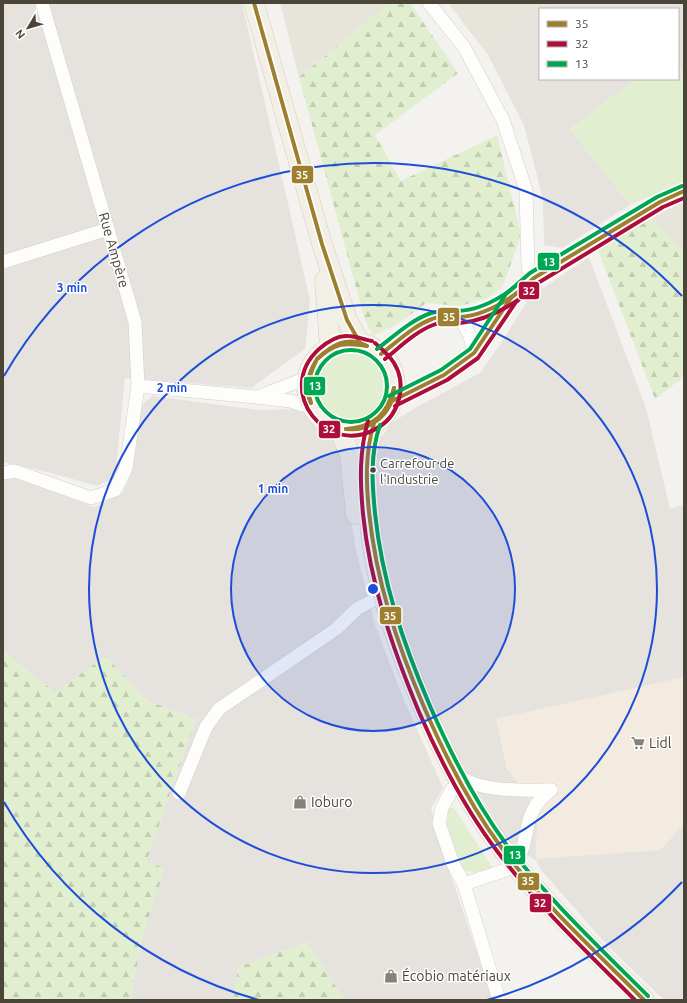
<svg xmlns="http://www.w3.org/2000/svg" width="687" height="1003" font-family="Ubuntu,sans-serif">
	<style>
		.residential { fill: #e7e4dc }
		.commercial { fill: #f3ebdf }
		.industrial { fill: #e6e2de }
		.grass { fill: #e1eecf }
		.forest { fill: url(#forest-firs) }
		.parking { fill: #e6e3df }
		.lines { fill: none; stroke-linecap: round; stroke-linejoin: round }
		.street-casing { stroke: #d2d0cb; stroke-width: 14 }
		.primary-casing { stroke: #d6cebb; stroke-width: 21 }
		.street { stroke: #fdfdfc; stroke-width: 13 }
		.primary { stroke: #f2efe6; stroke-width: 20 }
		.bus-1-casing { stroke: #fff; stroke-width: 7 }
		.bus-2-casing { stroke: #fff; stroke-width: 7 }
		.bus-3-casing { stroke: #fff; stroke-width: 7 }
		.bus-1 { stroke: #9e7f30; stroke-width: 4 }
		.bus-2 { stroke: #ad0e3a; stroke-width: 4 }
		.bus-3 { stroke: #00a651; stroke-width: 4 }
		.ring { fill: none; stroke: #1d4ed8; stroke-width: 2 }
		.bus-dot { fill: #4b4439; stroke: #fff; stroke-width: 1.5 }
		.labels { text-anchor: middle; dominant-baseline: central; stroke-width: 3; stroke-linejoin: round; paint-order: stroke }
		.bus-label { font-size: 13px; fill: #4b4439; stroke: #fff; text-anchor: start }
		.street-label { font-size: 14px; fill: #4b4439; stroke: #fff }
		.poi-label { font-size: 14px; fill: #4b4439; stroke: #fff; text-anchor: start }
		.centre { fill: #1d4ed8; stroke: #fff; stroke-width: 2 }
		.ring-label { font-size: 12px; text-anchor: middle; font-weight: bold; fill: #1d4ed8; stroke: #fff; stroke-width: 3; stroke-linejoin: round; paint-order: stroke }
		.line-badge { stroke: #fff; stroke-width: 1.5 }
		.badge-label { font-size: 11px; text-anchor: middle; font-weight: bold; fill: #fff }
	</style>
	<defs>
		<pattern id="forest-firs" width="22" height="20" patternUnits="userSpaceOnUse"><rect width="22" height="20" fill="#e1eecf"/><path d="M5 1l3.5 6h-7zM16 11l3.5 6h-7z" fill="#c3cdb2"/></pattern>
	</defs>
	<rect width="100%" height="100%" fill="#f4f2ee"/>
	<g class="residential">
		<path d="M280 3H390L299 77Z"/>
		<path d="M448 3H555L548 9H540V15L488 55Z"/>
		<path d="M684 200V252L651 219Z"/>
	</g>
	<path class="commercial" d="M684 677V824L660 850 536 860 537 823 528 796 507 769 496 719Z"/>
	<g class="industrial">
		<path d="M3 3H242L310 300 305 349 251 388 125 378 115 478 97 486 55 474 3 462Z"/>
		<path d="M555 3H684V72L678 65V9H548Z"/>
		<path d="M540 15V79H636L570 129 630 205 562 248 544 245 543 199 524 125 488 55Z"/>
		<path d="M589 257 646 408 670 509 684 504V677L496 719 507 769 528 796 537 823 536 859 660 850 684 824V1000H664L606 944 542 871 536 860 511 847 433 714 392 612 377 530 378 442 391 423 417 407 480 373 500 345 530 297Z"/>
		<path d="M152 396 258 410 298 409 339 444 356 550 375 625 402 695 443 788 431 808 442 849 493 1000H344L308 942 238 967 233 1000H130L144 932 164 868 146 862 196 719 146 700 106 656 55 693 3 651V474L95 507 122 494 129 479 140 407Z"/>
	</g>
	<g class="grass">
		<path d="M678 65 684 72V182L630 205 570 129 636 79H678Z"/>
		<circle cx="351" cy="387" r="34"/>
		<path d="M448 808H454L493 868C484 872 472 875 463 869L447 829Z"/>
	</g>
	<g class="forest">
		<path d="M390 3H410L458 73 375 135 401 181 497 135 521 235 503 286 488 298 460 306 426 303 396 325 373 336 364 317 299 77Z"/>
		<path d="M651 219 684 252V377L655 399 598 250Z"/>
		<path d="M3 651 55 692 106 656 146 700 196 719 146 862 165 868 144 932 130 1000H3Z"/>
		<path d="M308 942 344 1000H233L238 967Z"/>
	</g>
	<g class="parking">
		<path d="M399 716 432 797 407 808 422 845 373 864 364 827 382 820 350 742 351 738Z"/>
		<path d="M169 852 232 873 229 883 165 861Z"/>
	</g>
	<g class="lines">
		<g class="street-casing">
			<g id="street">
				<path d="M42 3 135 322 138 386 256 397 290 401 313 408"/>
				<path d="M429 3 464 47 503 120 526 190 528 268 534 278"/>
				<path d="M3 262 108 229"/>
				<path d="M460 317 470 336 474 353"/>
				<path d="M381 354 425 322 437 317H460L482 312 511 298 534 278 660 202 684 191"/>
				<path d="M260 396 307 378"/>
				<path d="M392 401 444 375 474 353 511 298"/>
				<path d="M3 473 15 471 91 498 115 490 126 468 138 386"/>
				<path d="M458 775C480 793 524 790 551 790"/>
				<path d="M452 789 442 808 439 823 453 864 464 884 499 1000"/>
				<path d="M179 793 206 727 219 709 336 629 358 608 374 600"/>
				<path d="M515 864C533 836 519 814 551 790"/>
				<path d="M464 884 506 870"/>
			</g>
		</g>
		<g class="primary-casing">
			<g id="primary">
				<path d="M254 3 322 244 347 320 360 343"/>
				<path d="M325 280 330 347"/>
				<circle cx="351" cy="386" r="44"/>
				<path d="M374 423C362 454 367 490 370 522 374 576 391 626 411 676 435 736 462 794 501 847 543 903 595 951 644 1000"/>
				<path d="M339 428 350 455 356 514"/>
			</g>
		</g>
		<use href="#street" class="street"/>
		<use href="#primary" class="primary"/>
		<g class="bus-1-casing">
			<g id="bus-1">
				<path d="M254 3 322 244 347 320 360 343"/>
				<path d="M381 354C397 342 413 326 432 319 441 315 450 318 459 317 482 316 504 303 521 290"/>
				<path d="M317 359C331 346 347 335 367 346"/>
				<path d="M317 359C335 343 344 342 367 346"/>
				<path d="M392 401 444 375 474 353 511 298 534 278 660 202 684 191"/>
				<path d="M311 403C304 390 308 373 316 361"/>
				<path d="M311 403C306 387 309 376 316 361"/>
				<path d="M374 423C365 453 366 482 369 512 376 581 397 644 424 707 445 756 469 804 501 847 542 903 595 951 644 1000"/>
				<path d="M346 429C371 432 393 413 394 388"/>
				<path d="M346 429C374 427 387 415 394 388"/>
			</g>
		</g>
		<g class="bus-2-casing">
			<g id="bus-2">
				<path d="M372 341C364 340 357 336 348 336 337 335 327 342 319 349 273 391 328 460 379 427 400 414 407 384 394 363 389 355 382 349 375 343"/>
				<path d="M385 359C400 347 415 332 433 325 442 321 451 324 460 323 484 321 506 309 525 295"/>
				<path d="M395 406 447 380 478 358 516 302 538 283 663 207 684 198"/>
				<path d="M368 421C359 452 360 482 363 514 370 583 392 647 419 712 440 760 465 809 497 851 538 906 587 952 635 1000"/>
			</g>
		</g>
		<g class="bus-3-casing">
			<g id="bus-3">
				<path d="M377 349C394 336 411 320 431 313 440 310 449 311 458 311 480 310 501 298 517 285"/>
				<circle cx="351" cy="386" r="36"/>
				<path d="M389 396 441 370 470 349 506 294 530 273 657 197 682 186"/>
				<path d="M380 425C370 454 372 483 375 513 382 581 403 643 430 706 451 754 475 802 506 844 548 899 599 947 648 996"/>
			</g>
		</g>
		<use href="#bus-1" class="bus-1"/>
		<use href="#bus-2" class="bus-2"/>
		<use href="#bus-3" class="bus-3"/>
	</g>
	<circle cx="373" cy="589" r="142" fill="#1d4ed8" fill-opacity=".12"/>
	<g class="ring">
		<circle cx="373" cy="589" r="142"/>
		<circle cx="373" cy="589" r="284"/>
		<path d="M682 882A426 426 0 0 1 487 1000M259 1000A426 426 0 0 1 4 802M4 376A426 426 0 0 1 682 296"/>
	</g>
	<defs>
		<g id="supermarket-bare" transform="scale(1.08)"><path d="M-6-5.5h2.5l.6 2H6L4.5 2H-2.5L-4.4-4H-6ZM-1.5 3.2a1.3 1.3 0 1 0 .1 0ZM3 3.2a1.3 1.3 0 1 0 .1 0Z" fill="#868178" stroke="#fff" stroke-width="2.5" paint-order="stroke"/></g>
		<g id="shop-bare" transform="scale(1.08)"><path d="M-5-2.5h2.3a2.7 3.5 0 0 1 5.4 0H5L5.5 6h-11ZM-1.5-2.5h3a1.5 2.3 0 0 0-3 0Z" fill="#868178" stroke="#fff" stroke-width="2.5" paint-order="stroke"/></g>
	</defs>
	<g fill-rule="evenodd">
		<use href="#supermarket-bare" x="638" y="743"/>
		<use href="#shop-bare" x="300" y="802"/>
		<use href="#shop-bare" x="391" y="976"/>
	</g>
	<circle class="bus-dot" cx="373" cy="470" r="3.5"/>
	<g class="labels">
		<g class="bus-label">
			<text x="380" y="463">Carrefour de<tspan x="380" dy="16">l'Industrie</tspan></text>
		</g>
		<g class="street-label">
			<text transform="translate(114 250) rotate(74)">Rue Ampère</text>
		</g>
		<g class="poi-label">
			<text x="649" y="743">Lidl</text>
			<text x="311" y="802">Ioburo</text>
			<text x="402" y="976">Écobio matériaux</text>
		</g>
	</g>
	<circle cx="373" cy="589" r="6" class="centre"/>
	<g class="ring-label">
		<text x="72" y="292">3 min</text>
		<text x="172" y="392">2 min</text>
		<text x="273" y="493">1 min</text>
	</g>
	<g class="line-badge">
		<rect x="291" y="165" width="23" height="19" rx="4" fill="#9e7f30"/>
		<rect x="537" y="252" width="23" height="19" rx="4" fill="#00a651"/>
		<rect x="518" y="281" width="22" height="19" rx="4" fill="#ad0e3a"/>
		<rect x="437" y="307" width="23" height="20" rx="4" fill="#9e7f30"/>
		<rect x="303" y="376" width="23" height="20" rx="4" fill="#00a651"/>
		<rect x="318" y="420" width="23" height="19" rx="4" fill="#ad0e3a"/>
		<rect x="379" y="606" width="23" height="19" rx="4" fill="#9e7f30"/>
		<rect x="503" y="845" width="23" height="20" rx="4" fill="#00a651"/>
		<rect x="517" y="872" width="23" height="19" rx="4" fill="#9e7f30"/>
		<rect x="529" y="893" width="23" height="20" rx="4" fill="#ad0e3a"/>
	</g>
	<g class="badge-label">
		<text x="302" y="179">35</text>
		<text x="549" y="266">13</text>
		<text x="529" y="295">32</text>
		<text x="449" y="321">35</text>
		<text x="315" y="390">13</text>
		<text x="329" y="433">32</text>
		<text x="390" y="620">35</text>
		<text x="515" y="859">13</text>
		<text x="528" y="885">35</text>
		<text x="540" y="907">32</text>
	</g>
	<rect width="687" height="1003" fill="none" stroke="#4b4439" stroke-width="8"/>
	<rect x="539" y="8" width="140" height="72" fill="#ffffff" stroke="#b7b4b0"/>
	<rect x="547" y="21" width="20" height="6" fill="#9e7f30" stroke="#b7b4b0"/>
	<text x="575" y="28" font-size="12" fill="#4b4439">35</text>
	<rect x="547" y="41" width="20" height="6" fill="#ad0e3a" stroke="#b7b4b0"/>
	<text x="575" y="48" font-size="12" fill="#4b4439">32</text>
	<rect x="547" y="61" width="20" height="6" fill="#00a651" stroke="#b7b4b0"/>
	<text x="575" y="68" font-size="12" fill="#4b4439">13</text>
	<g transform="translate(28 28) rotate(232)" stroke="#ffffff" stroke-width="3" paint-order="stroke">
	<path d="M0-3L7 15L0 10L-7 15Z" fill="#4b4439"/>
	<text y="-6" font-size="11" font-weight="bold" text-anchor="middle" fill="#4b4439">N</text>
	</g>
</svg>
